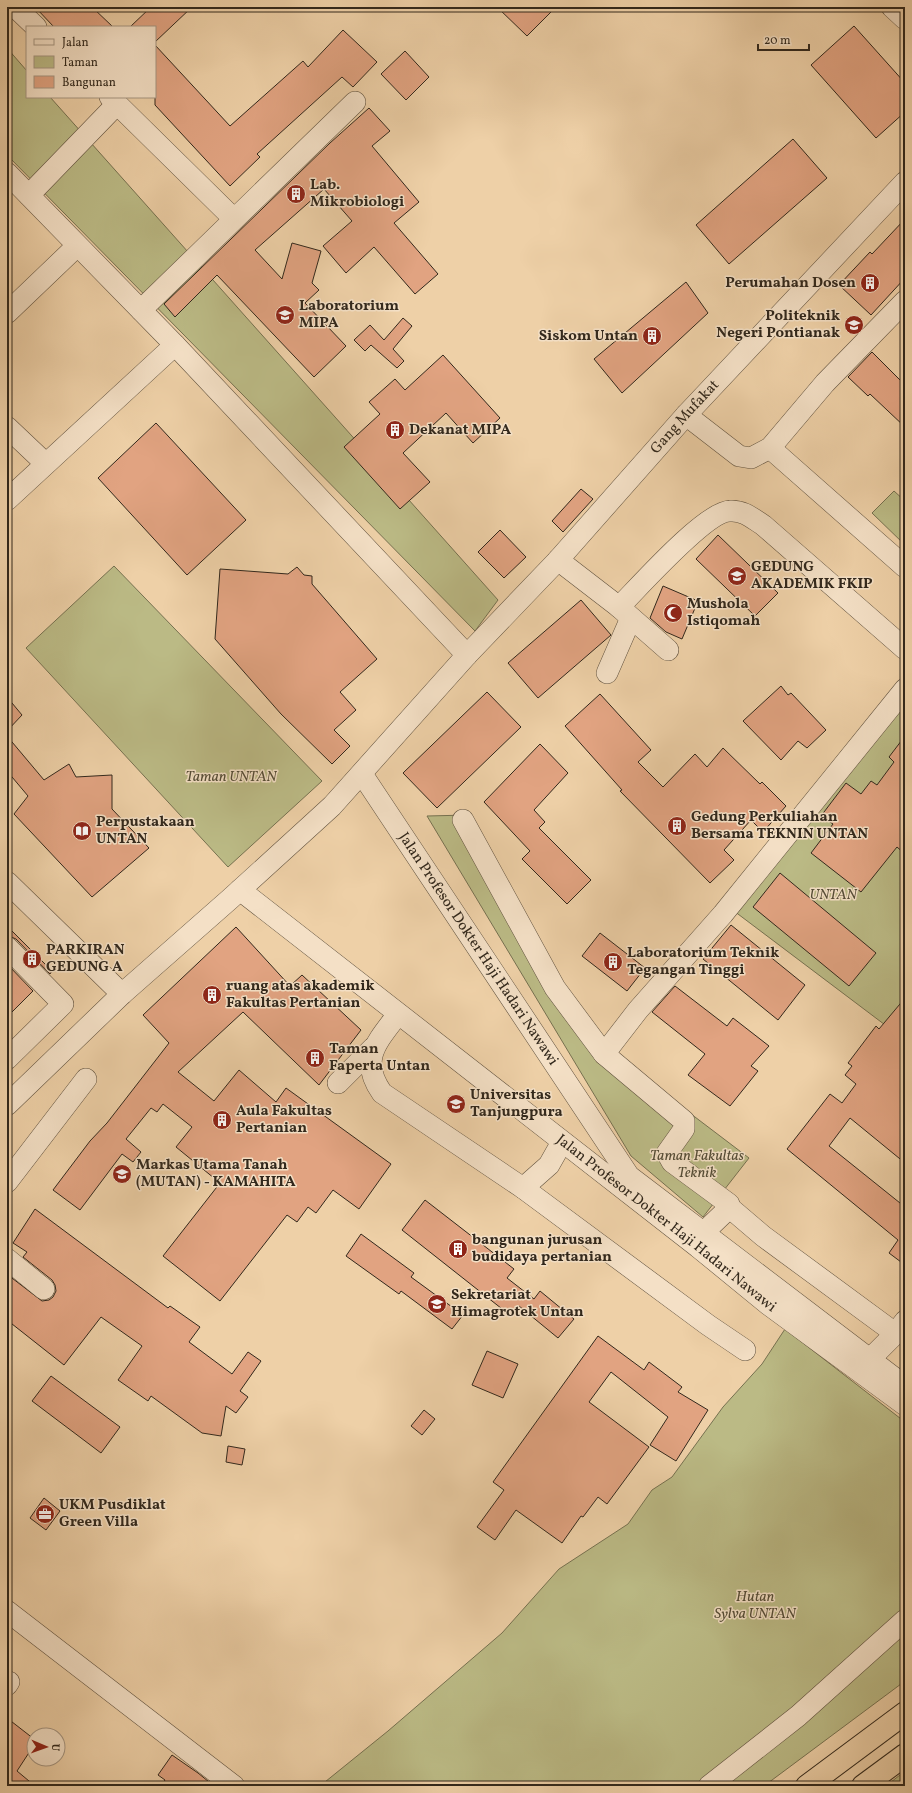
<svg xmlns="http://www.w3.org/2000/svg" width="912" height="1793" font-family="Vollkorn,serif">
	<style>
		.green { fill: #bbba85; stroke: #767150 }
		.building { fill: #e1a381; stroke: #32281c }
		.lines { fill: none; stroke-linecap: round; stroke-linejoin: round }
		.minor-casing { stroke: #61523f; stroke-width: 22 }
		.highway-casing { stroke: #32281c; stroke-width: 24 }
		.minor { stroke: #f4e0c6; stroke-width: 21 }
		.highway { stroke: #eed0a7; stroke-width: 22 }
		.labels { text-anchor: middle; dominant-baseline: central; stroke-width: 3; stroke-linejoin: round; paint-order: stroke }
		.poi-label { font-size: 15px; font-weight: bold; fill: #32281c; stroke: #f4e0c6; text-anchor: start }
		.street-label { font-size: 15px; fill: #32281c; stroke: #f4e0c6 }
		.park-label { font-size: 15px; font-style: italic; fill: #544c36; stroke: #f4e0c6 }
	</style>
	<rect width="100%" height="100%" fill="#eed0a7"/>
	<filter id="stains"><feTurbulence type="fractalNoise" baseFrequency=".005" numOctaves="4"/><feColorMatrix values="0 0 0 0 .2 0 0 0 0 .09 0 0 0 0 .02 0 0 0 .5 -.17"/></filter>
	<radialGradient id="worn" r=".72"><stop offset=".6" stop-color="#630" stop-opacity="0"/><stop offset="1" stop-color="#630" stop-opacity=".3"/></radialGradient>
	<g class="green">
		<path d="M7 48 27 71V97H50L498 600 475 631 7 155Z"/>
		<path d="M894 491 905 501V545L872 513Z"/>
		<path d="M114 566 322 781 228 867 26 648Z"/>
		<path d="M905 696V1040L730 908Z"/>
		<path d="M468 815 526 951 612 1054 749 1158 703 1217 631 1156 427 816Z"/>
		<path d="M785 1329 905 1422V1681L764 1786H320L388 1731 502 1633 559 1569 628 1524 652 1490 672 1477 723 1407 762 1364Z"/>
		<path d="M905 1771V1786H886Z"/>
	</g>
	<g class="building">
		<path d="M35 7H92L113 27H54Z"/>
		<path d="M151 7H192L155 42V27H130Z"/>
		<path d="M497 7H556L527 36Z"/>
		<path d="M854 26 905 83V112L876 138 811 65Z"/>
		<path d="M343 30 377 62 353 87 342 77 257 154 260 157 230 186 155 105V45L230 126 303 61 308 67Z"/>
		<path d="M405 51 429 77 406 100 381 74Z"/>
		<path d="M369 108 390 131 372 146 419 202 394 223 438 274 415 294 374 247 346 273 323 246 352 221 324 189 255 250 282 279 292 243 321 251 312 283 319 290 305 303 346 346 314 377 217 275 175 317 164 304 330 143Z"/>
		<path d="M793 139 827 178 729 264 696 225Z"/>
		<path d="M905 219V278L871 315 839 285 870 252 872 254Z"/>
		<path d="M686 282 708 313 622 393 594 359Z"/>
		<path d="M403 318 412 326 393 349 404 361 397 368 371 345 365 351 354 340 370 325 384 340Z"/>
		<path d="M872 352 905 385V427L870 394 868 396 848 377Z"/>
		<path d="M443 355 500 418 473 443 446 413 403 453 430 482 400 509 344 447 380 414 369 402 395 379 405 390Z"/>
		<path d="M156 423 246 520 187 575 98 478Z"/>
		<path d="M581 489 593 499 563 532 552 521Z"/>
		<path d="M500 530 526 557 504 578 478 552Z"/>
		<path d="M718 535 778 593 755 616 696 559Z"/>
		<path d="M297 567 304 575 312 576V584L377 659 340 692 356 710 334 730 350 746 332 764 281 714 215 639 220 569 288 574Z"/>
		<path d="M663 586 698 601 682 639 666 632 650 618Z"/>
		<path d="M581 600 611 635 538 698 508 663Z"/>
		<path d="M781 686 788 695 791 693 826 730 807 748 798 741 781 760 743 721Z"/>
		<path d="M487 692 521 727 437 808 403 773Z"/>
		<path d="M600 694 651 750 638 762 663 787 695 754 707 767 723 748 760 784 762 782 786 806 763 832 751 820 724 850 734 860 710 883 620 791 622 790 565 726Z"/>
		<path d="M7 697 22 715 7 731Z"/>
		<path d="M7 736 44 780 69 764 76 777 112 775V809L149 848 92 897 14 814 28 796 7 771Z"/>
		<path d="M905 736V854L897 847 861 892 811 853 833 824 821 816 846 783 861 794 871 781 877 785 894 762 889 757Z"/>
		<path d="M540 744 568 773 534 810 545 822 539 828 591 880 567 904 522 859 530 851 484 802Z"/>
		<path d="M780 873 876 953 849 986 753 907Z"/>
		<path d="M731 925 805 985 778 1020 703 959Z"/>
		<path d="M7 926 52 971 50 974 16 939 7 935Z"/>
		<path d="M236 927 290 986 302 975 361 1030 319 1085 243 1012 178 1072 214 1101 239 1070 276 1102 286 1088 391 1164 359 1209 333 1190 316 1213 308 1207 297 1222 287 1215 220 1301 163 1256 220 1183 176 1147 192 1127 163 1104 157 1112 151 1108 126 1139 141 1152 133 1162 122 1154 80 1210 53 1190 90 1141 107 1123 169 1043 143 1015Z"/>
		<path d="M600 933 645 968 627 991 582 956Z"/>
		<path d="M7 964 33 991 7 1017Z"/>
		<path d="M675 986 727 1026 733 1018 769 1046 751 1066 758 1071 730 1106 688 1075 705 1054 652 1012Z"/>
		<path d="M905 998V1163L850 1118 829 1146 905 1207V1265L889 1253 898 1240 787 1149 830 1094 842 1103 856 1084 845 1075 852 1066 848 1063 876 1026 879 1029Z"/>
		<path d="M425 1200 514 1269 507 1278 534 1299 540 1291 574 1319 558 1338 519 1306 511 1316 402 1230Z"/>
		<path d="M35 1209 168 1308 170 1306 200 1327 189 1342 232 1374 248 1352 261 1361 240 1391 248 1397 236 1413 226 1406 221 1436 202 1433 151 1396 148 1401 118 1380 142 1346 101 1317 64 1365 7 1320 8 1275 42 1301 49 1300 53 1297 56 1291 55 1285 52 1280 23 1257 27 1252 13 1243Z"/>
		<path d="M361 1234 414 1273 411 1277 463 1315 452 1329 401 1291 399 1294 346 1256Z"/>
		<path d="M598 1336 644 1370 649 1362 682 1387 678 1392 708 1410 676 1461 650 1445 668 1417 611 1372 589 1402 649 1447 607 1504 598 1497 583 1517 581 1516 562 1543 516 1510 495 1540 477 1527 504 1490 493 1482Z"/>
		<path d="M487 1351 518 1364 503 1398 472 1385Z"/>
		<path d="M51 1376 120 1427 101 1453 32 1401Z"/>
		<path d="M424 1410 435 1419 422 1435 411 1426Z"/>
		<path d="M228 1446 245 1449 242 1465 226 1462Z"/>
		<path d="M44 1498 60 1511 46 1530 30 1518Z"/>
		<path d="M7 1718 34 1739V1745L17 1771 35 1786H7Z"/>
		<path d="M172 1755 198 1773 214 1786H161L165 1780 158 1775Z"/>
	</g>
	<g class="lines">
		<g class="minor-casing">
			<g id="minor">
				<path d="M15 7 36 27"/>
				<path d="M892 7 905 19"/>
				<path d="M110 97 234 219"/>
				<path d="M7 173 175 345 467 655"/>
				<path d="M29 195 117 104"/>
				<path d="M141 310 355 102"/>
				<path d="M7 313 77 246"/>
				<path d="M686 415 739 456 751 458 770 448 825 383 905 301"/>
				<path d="M7 427 45 463"/>
				<path d="M770 448 905 567"/>
				<path d="M7 500 175 345"/>
				<path d="M558 560 619 607 668 650"/>
				<path d="M619 607C638 588 706 511 730 511 743 510 752 518 763 525L905 649"/>
				<path d="M607 673 631 618"/>
				<path id="s1" d="M362 774 629 1176 905 1386"/>
				<path d="M463 820 555 988 604 1054"/>
				<path d="M7 882 122 994"/>
				<path id="s2" d="M240 890 698 1247 769 1305 905 1405"/>
				<path d="M7 947 63 1004 7 1059"/>
				<path d="M398 1014C378 1041 358 1059 382 1093L523 1188 549 1165 562 1142"/>
				<path d="M338 1083 373 1048"/>
				<path id="s3" d="M7 1105 122 994 230 899 332 806 467 655 558 560 686 415 905 182"/>
				<path d="M7 1182 86 1079"/>
				<path d="M523 1188 708 1325 745 1350"/>
				<path d="M729 1207 763 1236 888 1328"/>
				<path d="M699 1245 704 1232 726 1211 729 1204 672 1162 667 1153 684 1129V1121L604 1054 638 1010 723 914 905 689"/>
				<path d="M7 1259 44 1289"/>
				<path d="M866 1372 870 1359 894 1335 905 1321"/>
				<path d="M7 1611 234 1786"/>
				<path d="M7 1685 9 1682"/>
				<path d="M709 1786 798 1716 905 1620"/>
			</g>
		</g>
		<g class="highway-casing">
			<g id="highway">
				<path d="M807 1786 905 1713"/>
				<path d="M863 1786 905 1755"/>
			</g>
		</g>
		<use href="#minor" class="minor"/>
		<use href="#highway" class="highway"/>
	</g>
	<defs>
		<g id="building-disc" transform="scale(1)"><circle r="9.5" fill="#8f2418" stroke="#f4e0c6"/><path d="M-4-6H4V6H1V3H-1V6H-4ZM-2.5-4.3h1.7v1.8h-1.7ZM.8-4.3h1.7v1.8H.8ZM-2.5-1h1.7V.8h-1.7ZM.8-1h1.7V.8H.8Z" fill="#fff"/></g>
		<g id="university-disc" transform="scale(1)"><circle r="9.5" fill="#8f2418" stroke="#f4e0c6"/><path d="M0-5L7-2L0 1L-7-2ZM-4 1L0 2.5L4 1V4Q0 6-4 4Z" fill="#fff"/></g>
		<g id="mosque-disc" transform="scale(1)"><circle r="9.5" fill="#8f2418" stroke="#f4e0c6"/><path d="M3.5-4.9A6 6 0 1 0 3.5 4.9A5 5 0 1 1 3.5-4.9Z" fill="#fff"/></g>
		<g id="library-disc" transform="scale(1)"><circle r="9.5" fill="#8f2418" stroke="#f4e0c6"/><path d="M-6-4Q-3-5.5-.7-3.5V5Q-3 3-6 4ZM6-4Q3-5.5 .7-3.5V5Q3 3 6 4Z" fill="#fff"/></g>
		<g id="office-disc" transform="scale(1)"><circle r="9.5" fill="#8f2418" stroke="#f4e0c6"/><path d="M-6-3h4V-5.5h4V-3h4V5H-6ZM-1-4.5V-3h2v-1.5ZM-6 0V1H6V0Z" fill="#fff"/></g>
	</defs>
	<g fill-rule="evenodd">
		<use href="#building-disc" x="296" y="194"/>
		<use href="#building-disc" x="870" y="283"/>
		<use href="#university-disc" x="285" y="315"/>
		<use href="#university-disc" x="854" y="325"/>
		<use href="#building-disc" x="652" y="336"/>
		<use href="#building-disc" x="395" y="430"/>
		<use href="#university-disc" x="737" y="576"/>
		<use href="#mosque-disc" x="673" y="613"/>
		<use href="#building-disc" x="677" y="826"/>
		<use href="#library-disc" x="82" y="831"/>
		<use href="#building-disc" x="32" y="959"/>
		<use href="#building-disc" x="613" y="962"/>
		<use href="#building-disc" x="212" y="995"/>
		<use href="#building-disc" x="315" y="1058"/>
		<use href="#university-disc" x="456" y="1104"/>
		<use href="#building-disc" x="222" y="1120"/>
		<use href="#university-disc" x="122" y="1174"/>
		<use href="#building-disc" x="458" y="1249"/>
		<use href="#university-disc" x="437" y="1304"/>
		<use href="#office-disc" x="45" y="1514"/>
	</g>
	<g class="labels">
		<g class="poi-label">
			<text x="310" y="185">Lab.<tspan x="310" dy="17">Mikrobiologi</tspan></text>
			<text x="856" y="283" text-anchor="end">Perumahan Dosen</text>
			<text x="299" y="306">Laboratorium<tspan x="299" dy="17">MIPA</tspan></text>
			<text x="840" y="316" text-anchor="end">Politeknik<tspan x="840" dy="17">Negeri Pontianak</tspan></text>
			<text x="638" y="336" text-anchor="end">Siskom Untan</text>
			<text x="409" y="430">Dekanat MIPA</text>
			<text x="751" y="567">GEDUNG<tspan x="751" dy="17">AKADEMIK FKIP</tspan></text>
			<text x="687" y="604">Mushola<tspan x="687" dy="17">Istiqomah</tspan></text>
			<text x="691" y="817">Gedung Perkuliahan<tspan x="691" dy="17">Bersama TEKNIN UNTAN</tspan></text>
			<text x="96" y="822">Perpustakaan<tspan x="96" dy="17">UNTAN</tspan></text>
			<text x="46" y="950">PARKIRAN<tspan x="46" dy="17">GEDUNG A</tspan></text>
			<text x="627" y="953">Laboratorium Teknik<tspan x="627" dy="17">Tegangan Tinggi</tspan></text>
			<text x="226" y="986">ruang atas akademik<tspan x="226" dy="17">Fakultas Pertanian</tspan></text>
			<text x="329" y="1049">Taman<tspan x="329" dy="17">Faperta Untan</tspan></text>
			<text x="470" y="1095">Universitas<tspan x="470" dy="17">Tanjungpura</tspan></text>
			<text x="236" y="1111">Aula Fakultas<tspan x="236" dy="17">Pertanian</tspan></text>
			<text x="136" y="1165">Markas Utama Tanah<tspan x="136" dy="17">(MUTAN) - KAMAHITA</tspan></text>
			<text x="472" y="1240">bangunan jurusan<tspan x="472" dy="17">budidaya pertanian</tspan></text>
			<text x="451" y="1295">Sekretariat<tspan x="451" dy="17">Himagrotek Untan</tspan></text>
			<text x="59" y="1505">UKM Pusdiklat<tspan x="59" dy="17">Green Villa</tspan></text>
		</g>
		<g class="street-label">
			<text stroke="none"><textPath href="#s3" startOffset="967">Gang Mufakat</textPath></text>
			<text stroke="none"><textPath href="#s1" startOffset="210">Jalan Profesor Dokter Haji Hadari Nawawi</textPath></text>
			<text stroke="none"><textPath href="#s2" startOffset="541">Jalan Profesor Dokter Haji Hadari Nawawi</textPath></text>
		</g>
		<g class="park-label">
			<text x="231" y="777">Taman UNTAN</text>
			<text x="833" y="895">UNTAN</text>
			<text x="697" y="1156">Taman Fakultas<tspan x="697" dy="17">Teknik</tspan></text>
			<text x="755" y="1597">Hutan<tspan x="755" dy="17">Sylva UNTAN</tspan></text>
		</g>
	</g>
	<rect width="912" height="1793" fill="none" stroke="#eed0a7" stroke-width="24"/>
	<rect x="8" y="8" width="896" height="1777" fill="none" stroke="#32281c" stroke-width="2"/>
	<rect x="12" y="12" width="888" height="1769" fill="none" stroke="#32281c"/>
	<rect x="26" y="26" width="130" height="72" fill="#f4e0c6" stroke="#a69682"/>
	<rect x="34" y="39" width="20" height="6" fill="#f4e0c6" stroke="#a69682"/>
	<text x="62" y="46" font-size="12" fill="#32281c">Jalan</text>
	<rect x="34" y="56" width="20" height="12" fill="#bbba85" stroke="#a69682"/>
	<text x="62" y="66" font-size="12" fill="#32281c">Taman</text>
	<rect x="34" y="76" width="20" height="12" fill="#e1a381" stroke="#a69682"/>
	<text x="62" y="86" font-size="12" fill="#32281c">Bangunan</text>
	<g transform="translate(46 1747) rotate(92)"><circle r="19" fill="#f4e0c6" stroke="#a69682"/>
	<path d="M0-3L7 15L0 10L-7 15Z" fill="#8f2418"/>
	<text y="-6" font-size="11" font-weight="bold" text-anchor="middle" fill="#32281c">U</text>
	</g>
	<path d="M758 44v6h51v-6" fill="none" stroke="#32281c" stroke-width="2"/>
	<text x="764" y="44" font-size="12" fill="#32281c" stroke="#f4e0c6" stroke-width="3" paint-order="stroke">20 m</text>
	<rect width="100%" height="100%" filter="url(#stains)"/>
	<rect width="100%" height="100%" fill="url(#worn)"/>
</svg>
